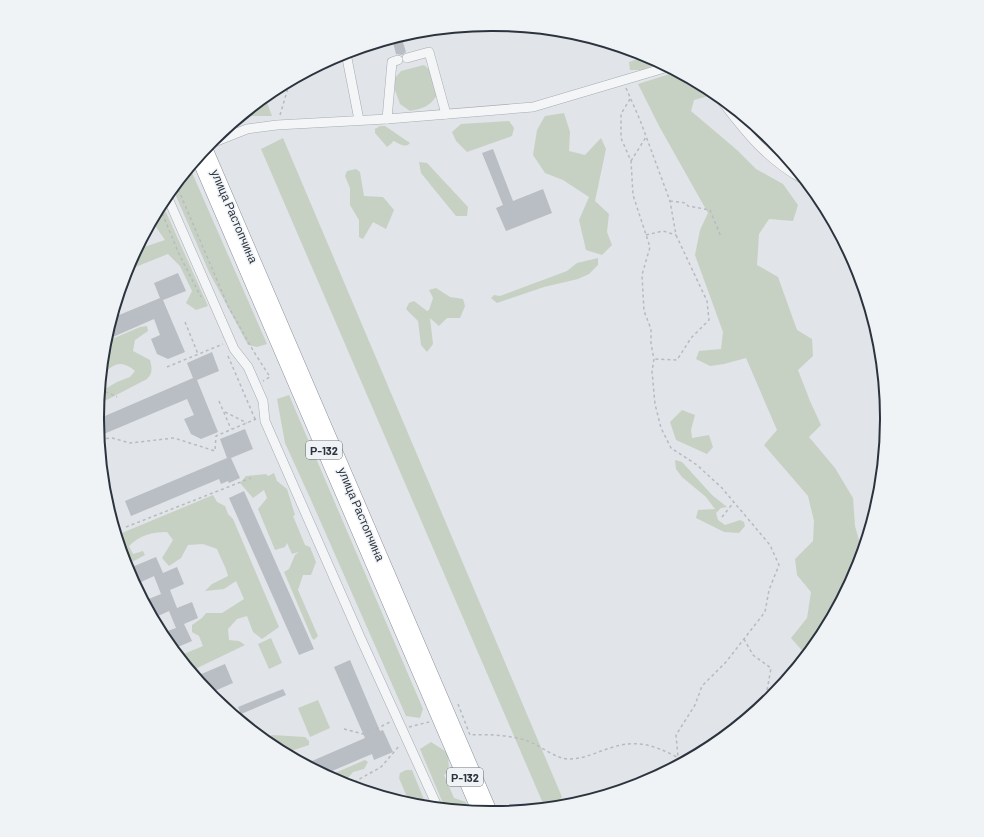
<svg xmlns="http://www.w3.org/2000/svg" width="984" height="837" font-family="Barlow,sans-serif">
	<style>
		.green { fill: #c7d1c3 }
		.building { fill: #b9bec4 }
		.lines { fill: none; stroke-linecap: round; stroke-linejoin: round }
		.minor-casing { stroke: #a7abb2; stroke-width: 10 }
		.highway-casing { stroke: #8a929d; stroke-width: 14 }
		.path { stroke: #b7bbc0; stroke-width: 1.5; stroke-dasharray: 3 3; stroke-linecap: butt }
		.minor { stroke: #f3f5f7; stroke-width: 9 }
		.highway { stroke: #fff; stroke-width: 13 }
		.labels { text-anchor: middle; dominant-baseline: central; stroke-width: 3; stroke-linejoin: round; paint-order: stroke }
		.shield { fill: #f0f3f6; stroke: #666d75; stroke-width: 1 }
		.shield-label { font-size: 11px; font-weight: bold; fill: #2b333e }
		.street-label { font-size: 12px; fill: #2b333e; stroke: #f0f3f6 }
		.rim { fill: none; stroke: #2b333e; stroke-width: 2 }
	</style>
	<rect width="100%" height="100%" fill="#e1e4e8"/>
	<g class="green">
		<path d="M646 56 660 63 642 70H630L629 62Z"/>
		<path d="M424 65 431 71 437 95C429 107 424 108 410 111L400 104 395 90V78L401 71Z"/>
		<path d="M676 72 715 94 694 100 691 111 737 150 756 169 783 184 798 205 793 221 769 219 759 234 757 265 778 277 797 330 812 339 813 356 798 370 810 401 821 425 809 437 835 468 853 498 855 526 862 551 856 570 820 638 806 655 791 638 807 618 811 592 797 575 795 559 813 541 814 521 808 496 764 445 777 430 746 358 724 364 710 366 696 359 699 351 721 349 723 332 695 255 700 230 708 213 659 126 638 84Z"/>
		<path d="M265 97 272 116H249L247 111Z"/>
		<path d="M564 113 570 132 569 151 585 155 601 138 606 149 595 201 609 214 607 232 612 245 602 255 586 250 579 220 589 197 563 180 545 173 533 155 537 130 545 116Z"/>
		<path d="M509 121 514 128 512 136 467 152 456 141 452 132 461 124Z"/>
		<path d="M380 126H385L410 143C405 149 399 143 393 141L392 143 387 147 375 133V129Z"/>
		<path d="M283 138 562 797 553 807 545 808 261 149Z"/>
		<path d="M419 162 427 163 468 207 467 216H456L421 173Z"/>
		<path d="M190 168 267 344 257 347 248 345 209 272 173 189Z"/>
		<path d="M356 169 360 172 364 196 383 197 394 210 386 229 373 222 363 239 359 237V220L350 205V188L345 176 347 171Z"/>
		<path d="M162 203 208 306 196 310 186 303 192 291 180 266 168 254 133 268 117 301 128 267 134 256 142 253 144 247 165 240 154 224 151 223Z"/>
		<path d="M598 258V265L589 274 578 279 544 287 497 303 491 298 494 295 500 296 567 271 577 263Z"/>
		<path d="M436 288 450 297 463 299 465 306 460 318H447L439 326 430 318 433 344 427 352 421 345 418 321 406 309 409 303 414 301 427 311 429 310 433 298 429 290Z"/>
		<path d="M147 326 148 331 135 340 133 351 150 360C152 368 153 373 147 379L99 404 100 392 117 382 130 377 135 371C127 364 119 361 110 368 107 370 105 373 102 374L105 342 140 327Z"/>
		<path d="M289 395 423 709 420 718 406 716 311 500 285 443 277 399Z"/>
		<path d="M682 410 695 415 691 430 692 438 709 435 713 447 707 454 676 440 670 422Z"/>
		<path d="M675 460 682 462 712 495 727 507 721 508 716 513 718 520 725 525 740 520 744 522 745 526 739 533 724 532 696 518 698 510 715 509 706 497 682 477 676 469Z"/>
		<path d="M274 473 277 481 287 489 295 515 293 516 305 545 310 547 316 562 311 575H303L298 590 318 636 314 640 312 638 284 572 289 569 295 555 299 552 292 554 287 543 285 547 275 550 258 509 267 498 264 490 253 498 240 483 246 476 266 474 268 476Z"/>
		<path d="M213 495 217 502 225 506 228 514 233 519 279 627 262 639 253 632 247 616 237 619 228 629 229 640 239 641 245 645 191 671 179 656 203 646 199 636 192 632V625L202 618 206 613H222L244 599 236 581 224 589 205 591 212 584 228 576C226 567 220 557 217 549L203 544 188 545 181 558 169 566 162 558 173 540 167 532C152 532 140 535 129 546L133 554 143 551 145 555 130 563 125 561 117 535Z"/>
		<path d="M271 638 282 663 269 669 258 644Z"/>
		<path d="M318 700 330 728 310 737 298 708Z"/>
		<path d="M272 735 305 737 309 741V745L285 753 273 746 264 739Z"/>
		<path d="M431 742 448 753 449 771 444 775 454 798 466 802 469 811 445 808 420 749Z"/>
		<path d="M365 760 368 762 364 769 353 772 348 778 338 782 328 776Z"/>
		<path d="M406 770H412L427 807 410 804 399 778 400 773Z"/>
	</g>
	<g class="building">
		<path d="M401 36 406 52 402 55 396 54 392 39Z"/>
		<path d="M493 149 513 201 543 189 552 213 506 231 496 208 503 205 482 153Z"/>
		<path d="M178 273 186 291 163 300 185 352 168 359 157 354 151 339 160 335 154 319 106 340 112 318 160 298 154 283Z"/>
		<path d="M212 352 219 371 197 380 218 432 201 439 191 434 184 419 194 415 187 399 99 436 98 419 193 378 187 363Z"/>
		<path d="M245 429 253 449 231 458 240 478 229 483 228 481 221 484 219 479 131 516 125 501 227 458 220 439Z"/>
		<path d="M244 491 314 649 299 655 229 498Z"/>
		<path d="M156 557 163 573 177 567 184 584 170 590 177 608 192 602 198 618 184 624 192 641 173 649 162 633 176 628 169 611 154 618 146 600 161 594 154 576 139 583 132 567Z"/>
		<path d="M350 660 380 731 383 730 393 752 374 760 372 754 325 774 305 764 365 738 334 667Z"/>
		<path d="M225 664 233 683 210 693 205 687 199 675Z"/>
		<path d="M283 689 286 695 241 714 238 707Z"/>
	</g>
	<g class="lines">
		<g class="minor-casing">
			<g id="minor">
				<path d="M346 53 359 120"/>
				<path d="M407 58 429 52 446 114"/>
				<path d="M719 97C743 129 767 160 803 179"/>
				<path d="M387 119 392 62 398 60"/>
				<path d="M209 144 247 129 277 125 387 119 533 107 668 67"/>
				<path d="M167 196 234 349 248 367 263 401 265 421 361 639 438 808"/>
			</g>
		</g>
		<g class="highway-casing">
			<g id="highway">
				<path d="M206 149 491 813"/>
				<path d="M198 158 479 812"/>
			</g>
		</g>
		<g class="path">
			<path d="M626 88 640 120 670 201 676 235 707 301 709 320 691 338 677 360 655 359"/>
			<path d="M630 99 621 114V138L631 161 633 195 650 247 642 275 644 311 651 329V344L654 359 652 371 655 404 661 428 671 448 697 465 722 488 770 545 779 565 769 590 765 612 726 662 702 686 695 705 676 735 678 757 682 762"/>
			<path d="M280 115 290 81"/>
			<path d="M631 161 646 137"/>
			<path d="M176 184 228 306 254 352 270 377 263 381"/>
			<path d="M670 201 686 203 688 206 710 210 721 237"/>
			<path d="M160 208 179 254 201 297"/>
			<path d="M646 235 663 231 676 235"/>
			<path d="M185 322 198 354"/>
			<path d="M228 356 255 419"/>
			<path d="M167 367 223 344"/>
			<path d="M100 389 117 397"/>
			<path d="M219 401 231 429"/>
			<path d="M225 412 247 423"/>
			<path d="M100 439 112 438 130 443 174 438 215 451 216 436 256 419"/>
			<path d="M722 517 734 502"/>
			<path d="M126 527 251 478"/>
			<path d="M744 639 753 655 771 668 765 702"/>
			<path d="M458 704 470 735C488 734 510 735 528 741 539 745 558 760 569 759 584 759 597 752 610 748 637 739 653 745 677 757"/>
			<path d="M409 727 429 722"/>
			<path d="M344 729 363 734 371 731"/>
			<path d="M376 729 390 722"/>
			<path d="M349 785 381 767 400 745"/>
		</g>
		<use href="#minor" class="minor"/>
		<use href="#highway" class="highway"/>
	</g>
	<g class="labels">
		<g class="shield">
			<rect x="306" y="441" width="36" height="18" rx="3"/>
			<rect x="447" y="768" width="36" height="18" rx="3"/>
		</g>
		<g class="shield-label">
			<text x="324" y="450">Р-132</text>
			<text x="465" y="777">Р-132</text>
		</g>
		<g class="street-label">
			<text transform="translate(235 216) rotate(67)">улица Растопчина</text>
			<text transform="translate(362 514) rotate(67)">улица Растопчина</text>
		</g>
	</g>
	<path d="M0 0H984V837H0ZM491 31H493A387 387 0 0 1 880 418V419A387 387 0 0 1 493 806H491A387 387 0 0 1 104 419V418A387 387 0 0 1 491 31Z" fill="#f0f3f6" fill-rule="evenodd"/>
	<path class="rim" d="M491 31H493A387 387 0 0 1 880 418V419A387 387 0 0 1 493 806H491A387 387 0 0 1 104 419V418A387 387 0 0 1 491 31Z"/>
</svg>
